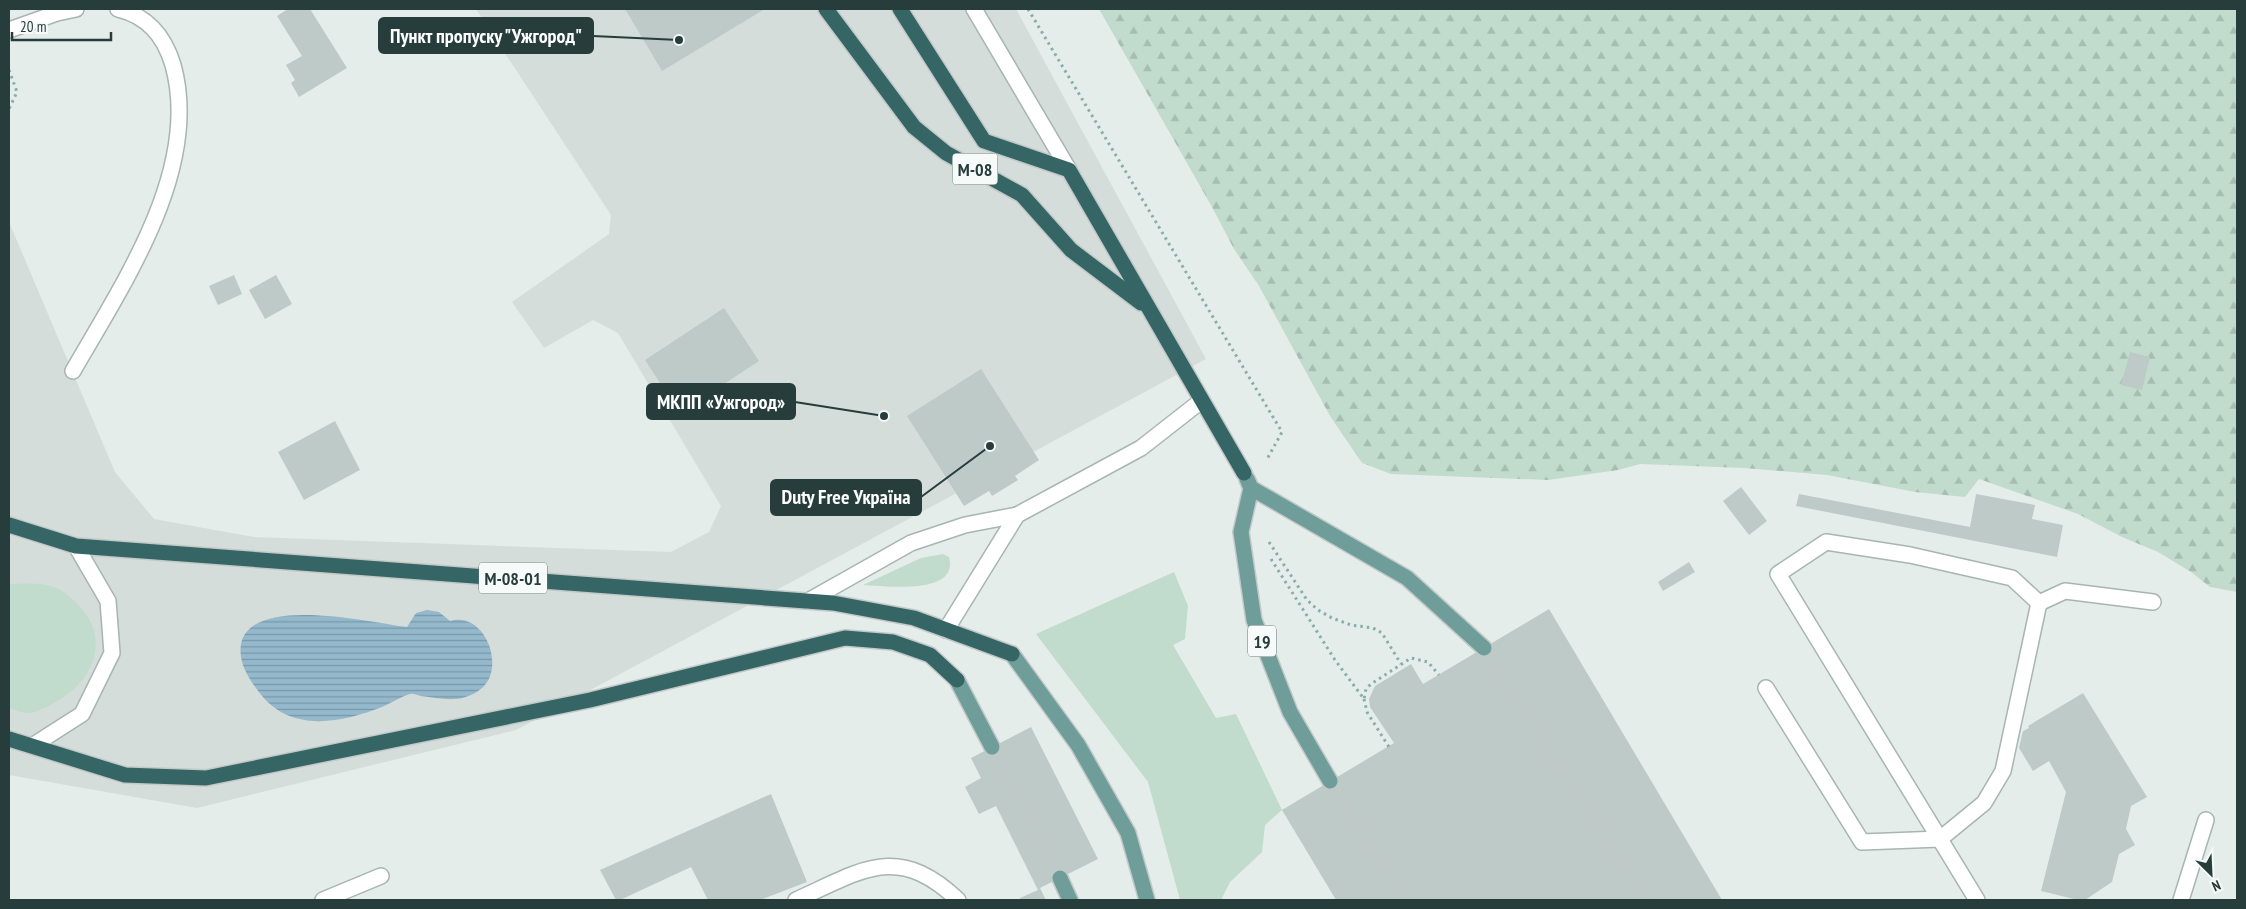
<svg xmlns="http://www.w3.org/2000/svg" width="2246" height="909" font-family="'PT Sans Narrow',sans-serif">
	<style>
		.built { fill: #d4ddda }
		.green { fill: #c1dccd }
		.forest { fill: url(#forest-firs) }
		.water { fill: url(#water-rules) }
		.building { fill: #becac7 }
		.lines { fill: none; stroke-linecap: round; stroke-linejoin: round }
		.primary-tunnel { stroke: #bfcac8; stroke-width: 15; stroke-dasharray: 15 8; stroke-linecap: butt }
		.lane-casing { stroke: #a8b5b3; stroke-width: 18 }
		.street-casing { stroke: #a8b5b3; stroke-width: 18 }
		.primary-casing { stroke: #c2c9c8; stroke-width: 18 }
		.highway-casing { stroke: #c2c9c8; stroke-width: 18 }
		.path { stroke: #89ada8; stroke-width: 3; stroke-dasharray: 2.5 4; stroke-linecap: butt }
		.lane { stroke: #fff; stroke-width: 15 }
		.street { stroke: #fff; stroke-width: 15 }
		.primary { stroke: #6f9e9a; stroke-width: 15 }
		.highway { stroke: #356665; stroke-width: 15 }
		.labels { text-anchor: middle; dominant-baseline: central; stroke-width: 4; stroke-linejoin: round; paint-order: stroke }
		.shield { fill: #f6faf8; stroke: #647674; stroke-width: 1 }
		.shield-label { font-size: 18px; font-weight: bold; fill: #263d3b }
		.leader { fill: none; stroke: #263d3b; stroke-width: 2 }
		.callout-dot { fill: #263d3b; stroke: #f6faf8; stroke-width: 2 }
		.callout { fill: #263d3b; stroke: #263d3b; stroke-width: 2 }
		.callout-label { font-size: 20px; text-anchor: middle; font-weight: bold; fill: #fff }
	</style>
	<defs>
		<pattern id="forest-firs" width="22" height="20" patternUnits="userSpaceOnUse" patternTransform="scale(1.25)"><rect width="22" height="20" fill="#c1dccd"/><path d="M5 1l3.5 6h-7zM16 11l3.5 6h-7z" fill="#a6beb1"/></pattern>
		<pattern id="water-rules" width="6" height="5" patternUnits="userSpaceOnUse" patternTransform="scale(1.25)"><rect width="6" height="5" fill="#94b9cc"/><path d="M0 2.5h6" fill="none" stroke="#7998a7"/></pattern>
	</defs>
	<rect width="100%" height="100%" fill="#e5edeb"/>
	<path class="built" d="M476 9H1016L1206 359 516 730 197 808 9 775V222L115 472 154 519 254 537 671 552 709 532 721 506 618 333 593 320 544 348 512 302 609 234 611 215Z"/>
	<g class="green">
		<path d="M943 554 949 557C960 596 884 586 863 585L921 558Z"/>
		<path d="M1174 572 1188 606 1185 639 1173 645 1216 718 1236 714 1282 810 1265 825 1262 852 1230 882 1221 900H1180L1148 782 1036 634Z"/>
		<path d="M9 584C23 584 41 582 54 587 61 589 68 595 73 600 114 635 95 683 52 704 45 708 35 713 27 713 21 713 14 709 9 708Z"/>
	</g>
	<path class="forest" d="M1099 9H2237V592L2210 587 2191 572 2158 552 2122 537 2078 514 1979 479 1965 497 1915 492 1827 475 1744 468 1640 464 1618 470 1548 480 1391 474 1362 463 1330 416 1259 286 1234 249 1212 207Z"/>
	<path class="water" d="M427 610 439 612 450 621C485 611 506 667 482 688 463 704 443 699 421 696 416 695 413 693 410 694 400 697 391 703 382 707 343 722 294 733 263 697 254 686 243 671 241 657 231 589 372 623 407 627L416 613Z"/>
	<g class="building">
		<path d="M288 9H310L347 68 299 97 291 83 295 80 286 65 302 56 277 16Z"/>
		<path d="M625 9H765L662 71Z"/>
		<path d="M234 275 242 294 218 305 209 286Z"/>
		<path d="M276 275 292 304 265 319 249 290Z"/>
		<path d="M724 308 759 361 680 413 645 360Z"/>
		<path d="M2130 352 2150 357 2142 390 2121 385Z"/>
		<path d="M981 369 1039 460 1015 476 1018 480 992 496 989 491 964 506 907 416Z"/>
		<path d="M335 421 360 470 304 500 278 452Z"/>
		<path d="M1741 487 1767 521 1749 535 1723 501Z"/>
		<path d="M1799 494 1970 527 1976 494 2035 505 2032 519 2063 525 2057 557 1796 506Z"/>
		<path d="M1689 562 1695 572 1663 591 1658 582Z"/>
		<path d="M1549 609 1722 900H1336L1282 810 1394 743 1370 707 1369 699 1375 686 1411 664 1423 684Z"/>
		<path d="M2083 693 2147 797 2131 806 2126 829 2135 845 2119 854 2112 882 2085 900H2078L2041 891 2066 792 2049 761 2033 771 2019 748 2023 731 2029 728 2028 726Z"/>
		<path d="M1031 727 1098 859 1040 888 1046 900H1021L1020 898 1038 890 996 806 979 814 965 787 981 778 971 758Z"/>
		<path d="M771 794 807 882 760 900H708L691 867 620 900H616L600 870Z"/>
	</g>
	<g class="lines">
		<g class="primary-tunnel">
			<path d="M1484 648 1647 900"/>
			<path d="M992 747 1060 878"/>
			<path d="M1330 781 1403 900"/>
		</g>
		<g class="lane-casing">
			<g id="lane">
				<path d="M974 9 1069 170"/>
				<path d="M9 30 57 13 76 9"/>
				<path d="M73 371C122 285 202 169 173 65 164 35 147 16 118 9"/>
				<path d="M808 601 911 543 965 525 1017 515"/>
				<path d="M946 630 1017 515 1141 448 1201 401"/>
				<path d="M1766 688 1862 842 1940 839 1984 803 2003 771 2039 603"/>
				<path d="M32 746 82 714 112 653 108 601 76 546"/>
				<path d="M796 900C861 871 897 842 958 900"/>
				<path d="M1977 900 1778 574 1826 542 1910 555 2012 578 2039 603 2065 591 2153 602"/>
				<path d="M2181 900 2206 820"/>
			</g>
		</g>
		<g class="street-casing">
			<path id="street" d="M323 900 381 876"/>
		</g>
		<g class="primary-casing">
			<g id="primary">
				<path d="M1247 479 1251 488 1407 578 1484 648"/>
				<path d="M1251 488 1241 532 1254 620 1290 712 1330 781"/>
				<path d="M1012 654 1078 745 1128 833 1147 900"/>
				<path d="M957 680 992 747"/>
				<path d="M1060 878 1070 900"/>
			</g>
		</g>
		<g class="highway-casing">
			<g id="highway">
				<path d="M826 9 914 127 946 153 1022 195 1071 250 1141 303"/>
				<path d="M900 9 984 141 1069 170 1244 473"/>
				<path d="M9 525 76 546 833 603 914 618 1012 654"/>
				<path d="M9 739 125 775 206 778 590 700 845 638 893 642 930 655 957 680"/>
			</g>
		</g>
		<g class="path">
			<path d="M1028 9 1282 432 1266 461"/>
			<path d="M9 70 17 92 9 109"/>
			<path d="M1269 542 1307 600 1318 610 1332 618 1351 625 1373 628 1382 633 1401 664"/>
			<path d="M1271 559 1335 660 1364 699 1366 689 1371 684 1411 658 1428 662 1439 675"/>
			<path d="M1364 699 1367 712 1389 747"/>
		</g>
		<use href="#lane" class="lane"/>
		<use href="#street" class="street"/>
		<use href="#primary" class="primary"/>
		<use href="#highway" class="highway"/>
	</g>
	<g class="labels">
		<g class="shield">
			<rect x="952.5" y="153.5" width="45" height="31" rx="4"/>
			<rect x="479" y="562.5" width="68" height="31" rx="4"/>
			<rect x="1248" y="625.5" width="28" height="31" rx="4"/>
		</g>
		<g class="shield-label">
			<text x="975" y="169">М-08</text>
			<text x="513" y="578">М-08-01</text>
			<text x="1262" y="641">19</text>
		</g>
	</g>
	<path class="leader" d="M679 40L593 36M884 416L795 402M990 446L921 497"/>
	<g class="callout-dot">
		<circle cx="679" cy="40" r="5"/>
		<circle cx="884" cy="416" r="5"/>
		<circle cx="990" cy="446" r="5"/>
	</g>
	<g class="callout">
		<rect x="379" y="18" width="214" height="35" rx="5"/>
		<rect x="647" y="384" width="148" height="35" rx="5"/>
		<rect x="771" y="480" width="150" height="35" rx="5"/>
	</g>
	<g class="callout-label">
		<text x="486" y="43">Пункт пропуску "Ужгород"</text>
		<text x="721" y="409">МКПП «Ужгород»</text>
		<text x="846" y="504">Duty Free Україна</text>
	</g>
	<rect width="2246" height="909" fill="none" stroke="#263d3b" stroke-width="20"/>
	<g transform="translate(2211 874) rotate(156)" stroke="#f6faf8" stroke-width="4" paint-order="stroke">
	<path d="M0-4L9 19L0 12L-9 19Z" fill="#263d3b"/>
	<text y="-8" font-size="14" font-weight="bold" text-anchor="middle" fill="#263d3b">N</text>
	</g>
	<path d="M12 32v8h99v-8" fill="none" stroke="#263d3b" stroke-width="2.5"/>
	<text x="20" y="32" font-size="15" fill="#263d3b" stroke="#f6faf8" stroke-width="4" paint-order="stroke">20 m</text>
</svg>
